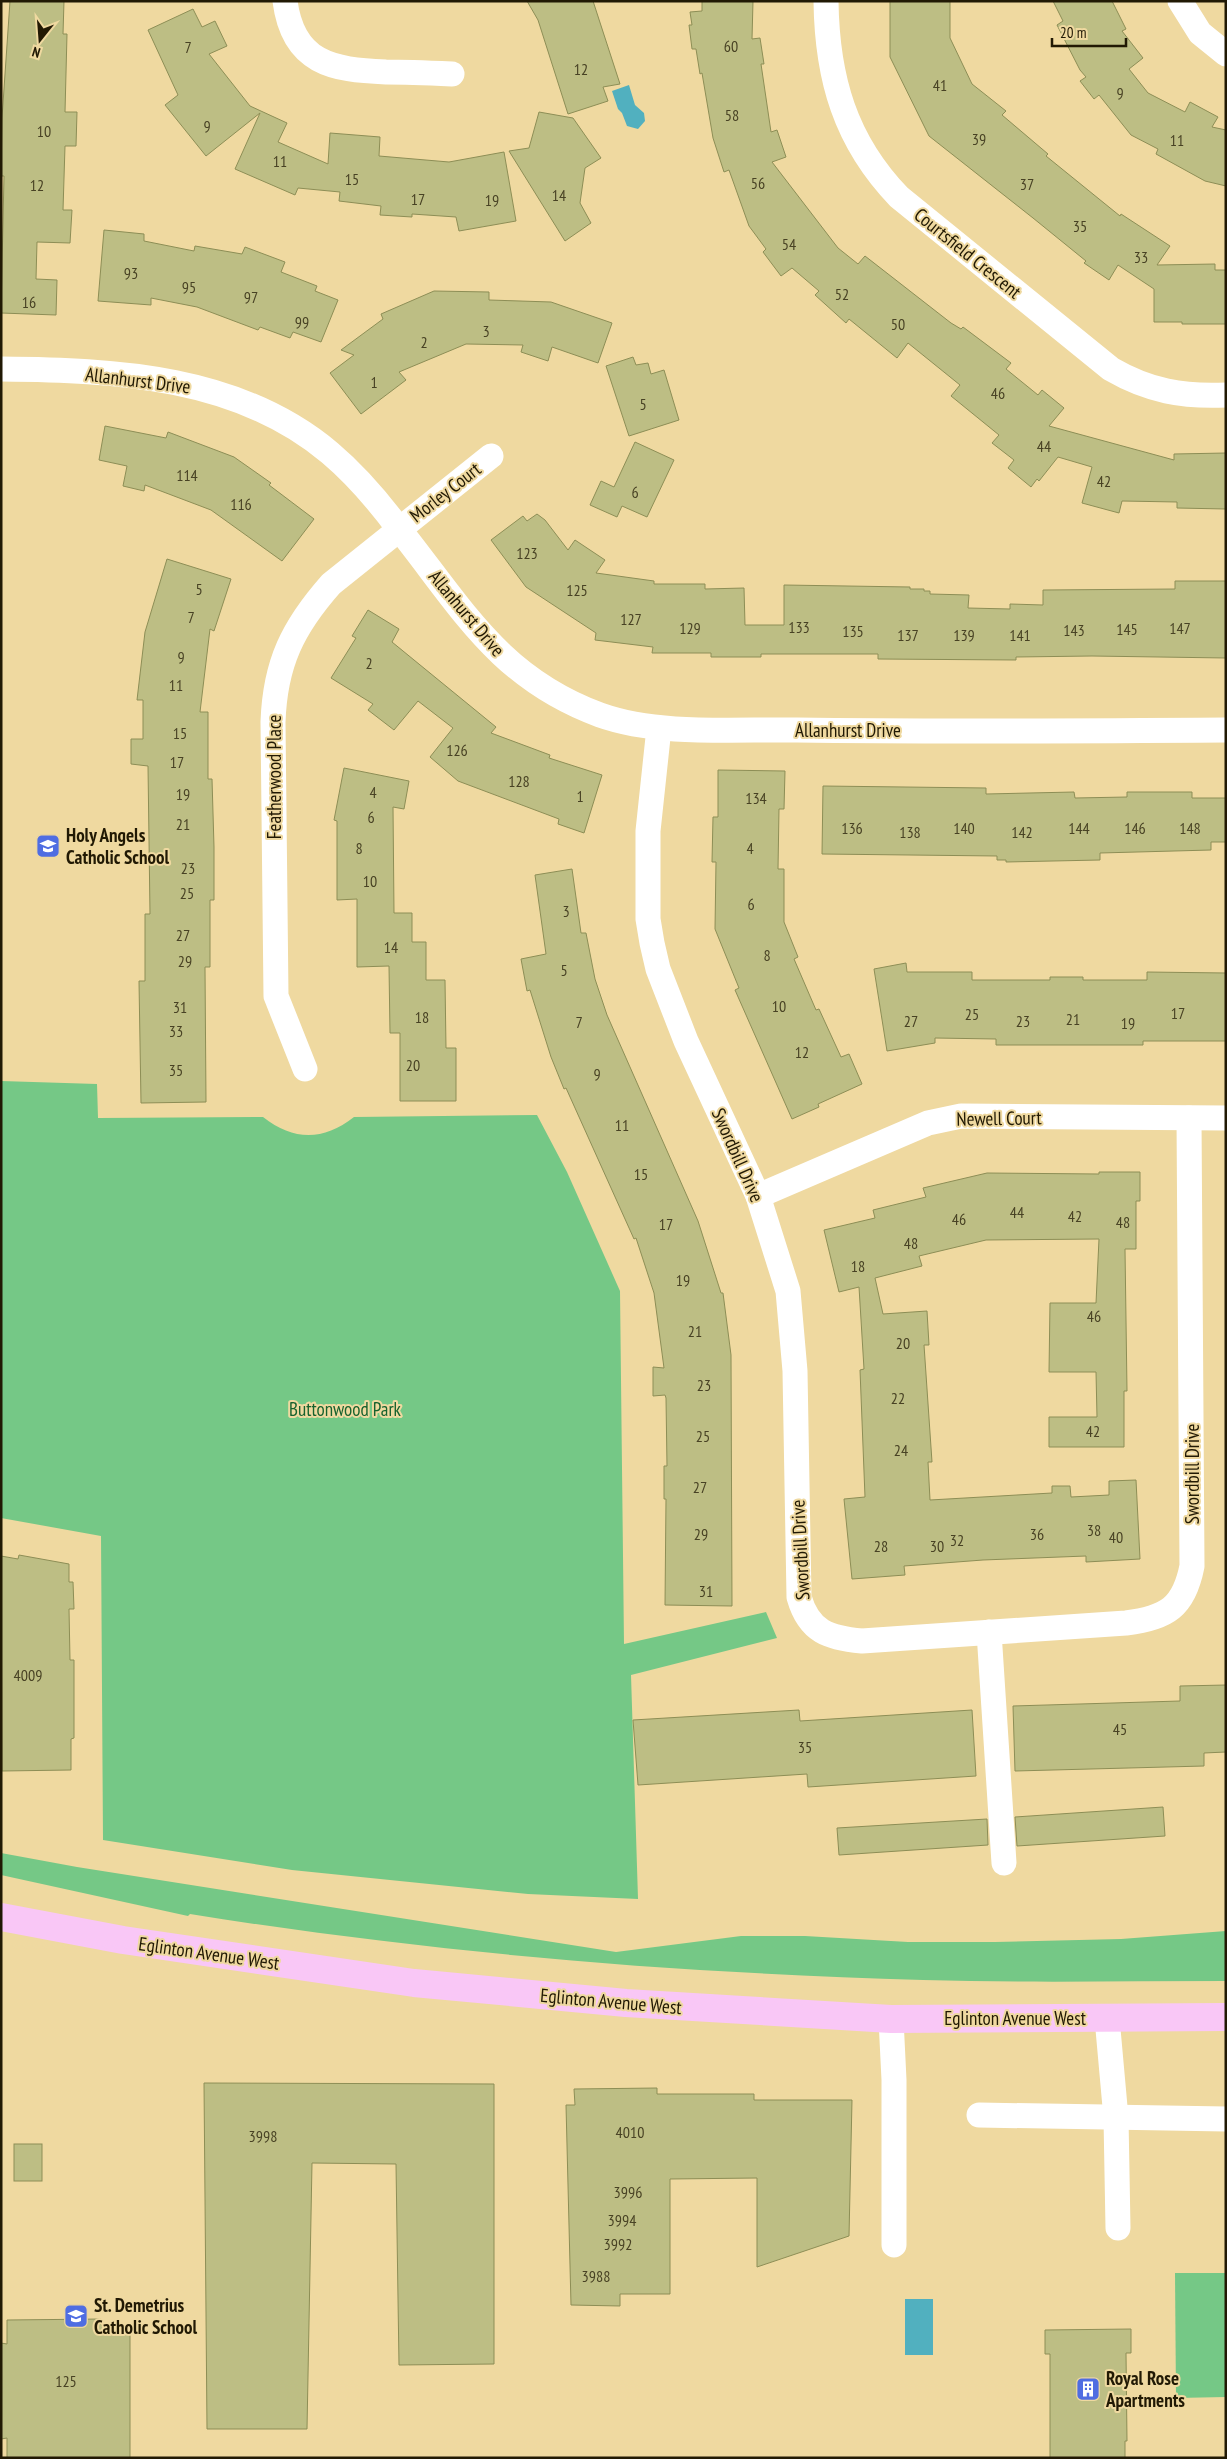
<svg xmlns="http://www.w3.org/2000/svg" width="1227" height="2459" font-family="'PT Sans Narrow',sans-serif">
	<style>
		.green { fill: #75c886 }
		.water { fill: #51b0bf }
		.building { fill: #bdbe84; stroke: #8d8e56 }
		.lines { fill: none; stroke-linecap: round; stroke-linejoin: round }
		.minor { stroke: #fff; stroke-width: 25 }
		.major { stroke: #f9c7f6; stroke-width: 28 }
		.labels { text-anchor: middle; dominant-baseline: central; stroke-width: 4; stroke-linejoin: round; paint-order: stroke }
		.number-label { font-size: 16px; fill: #484224 }
		.street-label { font-size: 19px; fill: #211904; stroke: #efd9a0 }
		.poi-label { font-size: 19px; font-weight: bold; fill: #211904; stroke: #efd9a0; text-anchor: start }
		.park-label { font-size: 19px; fill: #17622e; stroke: #efd9a0 }
	</style>
	<rect width="100%" height="100%" fill="#efd9a0"/>
	<g class="green">
		<path d="M1 1081 97 1084 98 1118 263 1117C294 1141 323 1141 354 1117L537 1115 567 1172 620 1291 624 1644 766 1612 777 1638 631 1675 638 1899 528 1894 292 1870 103 1840 101 1536 1 1518Z"/>
		<path d="M1 1853 77 1867 616 1952 741 1936H805L908 1942H995L1121 1939 1226 1931V1981C1125 1981 1024 1983 923 1980 677 1973 433 1953 190 1914L188 1916 1 1875Z"/>
		<path d="M1175 2273H1226V2397L1176 2398Z"/>
	</g>
	<g class="water">
		<path d="M629 85 635 105 644 113 645 121 638 129 627 126 622 113 618 109 612 91Z"/>
		<rect x="905" y="2299" width="28" height="56"/>
	</g>
	<g class="building">
		<path d="M10 1H64L63 34H67L65 112H77L76 146H65L63 210H72L70 243 37 242 36 279 57 280 56 315 1 313 4 176H1L2 118Z"/>
		<path d="M527 1H593L620 84 603 87 608 101 568 114 538 20Z"/>
		<path d="M702 1H753L752 39 760 38 764 64H761L771 132 777 130 786 157 772 162 838 248 858 264 865 256 951 323 961 329 963 327 1011 363 1006 369 1038 395 1042 390 1064 408 1049 426 1174 460V454L1226 453V509L1177 508V502L1122 501 1119 513 1082 503 1092 467 1058 457 1039 481 1037 479 1031 487 1008 468 1014 460 992 443 999 435 951 396 960 385 908 343 897 358 849 319 846 323 815 295 819 291 792 268 781 276 763 252 766 249 749 226 729 170 724 172 713 138 702 73 700 74 696 49H692L689 25H692L690 12 702 11Z"/>
		<path d="M890 1H950V38L972 84 1006 111 1002 115 1048 154 1046 156 1120 216 1121 214 1170 246 1157 265 1215 264V270H1226V324H1182V322H1154V289L1118 265 1109 280 1084 263 1086 261 1033 218 929 136 890 57Z"/>
		<path d="M1053 1H1112L1126 29 1122 31 1143 58 1129 69 1148 93 1185 112 1190 102 1218 117 1212 127 1226 130V186L1205 181 1156 154 1158 149 1131 135 1099 95 1094 99 1080 81 1086 77 1080 70 1057 25 1063 21Z"/>
		<path d="M193 9 202 27 215 21 227 46 209 54 250 106 287 123 278 142 328 164 330 133 380 137 379 156 449 162 504 152 516 221 459 231 456 217 412 214V217L380 215 381 206 339 201 340 192 298 188 295 195 235 169 260 113 206 156 165 105 178 95 148 30Z"/>
		<path d="M539 112 573 118 601 158 585 168 580 203 591 223 565 241 509 151 529 148Z"/>
		<path d="M104 230 144 234V241L194 251 195 246 242 254 245 247 285 262 281 272 317 286 315 291 338 300 321 342 293 332 290 338 260 327 258 330 197 307 151 298V305L98 301Z"/>
		<path d="M434 291 489 292V300L551 302 612 323 598 363 552 347 548 361 521 352 523 345 466 344 399 372 406 380 361 414 330 373 354 355 341 350 383 319 381 314Z"/>
		<path d="M633 357 636 365 648 363 651 374 664 370 679 420 629 436 606 366Z"/>
		<path d="M105 426 166 438 168 432 234 457 271 483 269 485 314 519 282 561 211 510 145 485 144 491 123 486 127 466 99 460Z"/>
		<path d="M635 442 674 460 647 517 622 506 617 517 590 505 601 481 614 487Z"/>
		<path d="M537 514 545 520 568 550 575 540 605 560 596 573 654 581V584H705V589L744 588 745 625H784V585L910 587V589H924V591H930V594L969 595 968 608 1010 609V604L1043 605V590L1175 589V581H1226V658L1092 656 1016 657V660L878 659V654H761V657H711V653H652L653 647 595 640 596 633 526 587 491 540 523 516 527 521Z"/>
		<path d="M167 559 231 579 214 631 210 629 200 712H208V779H212L214 847V900H210V967H205L206 1102 141 1103 139 981H145V914H150L148 766 131 764V739H143V700H137L145 632Z"/>
		<path d="M368 610 399 629 392 642 496 727 491 733 550 755 549 758 602 775 584 833 558 824 559 819 458 781 430 757 453 728 418 701 394 730 368 710 373 704 331 678 356 638 352 636Z"/>
		<path d="M344 768 409 781 404 809 393 807 394 913H412V942H426V980H445L446 1048H456V1101H400V1033H390L389 966 357 967V899L337 900V821L334 820Z"/>
		<path d="M718 770 785 771 784 809H779L778 869H784V922L798 957 794 959 816 1010 819 1009 841 1057 849 1054 862 1084 818 1104 819 1107 792 1119 735 990 739 988 715 929 716 862H712L713 817H718Z"/>
		<path d="M823 786 986 788V794L1074 792 1075 798 1127 797V792H1192V798H1226V842H1211V850L1100 853V860L1006 862V860H997V856L822 854Z"/>
		<path d="M572 869 581 933H586L595 979 607 1015 698 1221 721 1293H723L731 1355 732 1606 665 1605 666 1499H664V1466H667L666 1398 665 1395 653 1396V1367L664 1368 654 1293 636 1238 634 1239 566 1088 564 1089 551 1057 530 990 527 991 521 959 546 954 535 875Z"/>
		<path d="M906 963 907 972H972V980H1050V977H1083V980H1147V972L1226 973V1041H1143V1045H996V1039L935 1038V1043L887 1051 874 969Z"/>
		<path d="M1099 1172H1140V1201H1136V1249H1125L1127 1391H1124V1447H1049V1417H1097L1096 1372H1049L1050 1303H1096L1099 1239 986 1240 919 1256 922 1266 875 1278 883 1314 927 1311 929 1345H924L932 1462H928L930 1500 1052 1493V1486H1070L1071 1497 1109 1495V1481L1136 1480 1140 1559 1086 1562V1556L983 1560 904 1566 905 1575 852 1579 844 1499 865 1497 860 1370 864 1369 859 1287 839 1292 824 1230 875 1218 873 1210 926 1197 923 1188 987 1173 1099 1174Z"/>
		<path d="M19 1555 69 1564V1582H73L74 1609H69L70 1660H74V1738L71 1739V1770L2 1771 1 1556 18 1559Z"/>
		<path d="M1226 1685V1752L1204 1753V1766L1015 1771 1013 1706 1180 1701V1686Z"/>
		<path d="M799 1710 800 1721 972 1710 976 1776 808 1787 807 1774 638 1785 633 1720Z"/>
		<path d="M1163 1807 1165 1836 1017 1846 1015 1817Z"/>
		<path d="M987 1819 988 1845 839 1855 837 1828Z"/>
		<path d="M204 2083 494 2084V2364L399 2365 396 2164 312 2163 307 2429H207Z"/>
		<path d="M657 2088V2094H754V2100H852L849 2236 757 2267V2178L670 2179V2294H620V2306L571 2305 566 2105H575L574 2089Z"/>
		<rect x="14" y="2144" width="28" height="37"/>
		<path d="M101 2319V2325H130V2458H7V2438L1 2439V2343L7 2344V2320Z"/>
		<path d="M1131 2329V2353H1126L1127 2441H1125V2458H1050V2354H1045V2330Z"/>
	</g>
	<g class="lines">
		<g class="minor">
			<path d="M285 1C293 63 332 70 386 72 408 72 430 73 452 74"/>
			<path d="M826 1C827 78 845 141 899 197L1111 369C1149 391 1183 397 1226 395"/>
			<path d="M1180 1 1200 33 1226 54"/>
			<path d="M1 369C116 370 239 376 330 453 356 475 379 502 399 529 462 608 499 678 600 715 659 736 735 729 797 730 940 732 1083 731 1226 730"/>
			<path d="M659 728 648 831V919L652 943 658 969 686 1041 758 1196 788 1291 795 1371 799 1597C809 1632 829 1638 862 1641L1126 1623C1167 1618 1184 1607 1192 1566L1189 1118"/>
			<path d="M305 1069 276 996 273 722C275 663 293 627 331 584L491 456"/>
			<path d="M758 1196 928 1123 961 1116 1226 1118"/>
			<path d="M989 1632 1004 1863"/>
			<path d="M1107 2018 1116 2118 1118 2228"/>
			<path d="M891 2019 894 2080V2245"/>
			<path d="M979 2115 1226 2119"/>
		</g>
		<path class="major" d="M1 1917 123 1940 414 1983 626 2003 891 2019 1226 2017"/>
	</g>
	<defs>
		<g id="school-square" transform="scale(1.25)"><rect x="-9" y="-9" width="18" height="18" rx="4" fill="#4f6de2" stroke="#efd9a0"/><path d="M0-5L7-2L0 1L-7-2ZM-4 1L0 2.5L4 1V4Q0 6-4 4Z" fill="#fff"/></g>
		<g id="building-square" transform="scale(1.25)"><rect x="-9" y="-9" width="18" height="18" rx="4" fill="#4f6de2" stroke="#efd9a0"/><path d="M-4-6H4V6H1V3H-1V6H-4ZM-2.5-4.3h1.7v1.8h-1.7ZM.8-4.3h1.7v1.8H.8ZM-2.5-1h1.7V.8h-1.7ZM.8-1h1.7V.8H.8Z" fill="#fff"/></g>
	</defs>
	<g fill-rule="evenodd">
		<use href="#school-square" x="48" y="846"/>
		<use href="#school-square" x="76" y="2316"/>
		<use href="#building-square" x="1088" y="2389"/>
	</g>
	<g class="labels">
		<g class="number-label">
			<text x="731" y="46">60</text>
			<text x="188" y="47">7</text>
			<text x="581" y="69">12</text>
			<text x="940" y="85">41</text>
			<text x="1120" y="93">9</text>
			<text x="732" y="115">58</text>
			<text x="207" y="126">9</text>
			<text x="44" y="131">10</text>
			<text x="979" y="139">39</text>
			<text x="1177" y="140">11</text>
			<text x="280" y="161">11</text>
			<text x="352" y="179">15</text>
			<text x="758" y="183">56</text>
			<text x="1027" y="184">37</text>
			<text x="37" y="185">12</text>
			<text x="559" y="195">14</text>
			<text x="418" y="199">17</text>
			<text x="492" y="200">19</text>
			<text x="1080" y="226">35</text>
			<text x="789" y="244">54</text>
			<text x="1141" y="257">33</text>
			<text x="131" y="273">93</text>
			<text x="189" y="287">95</text>
			<text x="842" y="294">52</text>
			<text x="251" y="297">97</text>
			<text x="29" y="302">16</text>
			<text x="302" y="322">99</text>
			<text x="898" y="324">50</text>
			<text x="486" y="331">3</text>
			<text x="424" y="342">2</text>
			<text x="374" y="382">1</text>
			<text x="998" y="393">46</text>
			<text x="643" y="404">5</text>
			<text x="1044" y="446">44</text>
			<text x="187" y="475">114</text>
			<text x="1104" y="481">42</text>
			<text x="635" y="492">6</text>
			<text x="241" y="504">116</text>
			<text x="527" y="553">123</text>
			<text x="199" y="589">5</text>
			<text x="577" y="590">125</text>
			<text x="191" y="617">7</text>
			<text x="631" y="619">127</text>
			<text x="799" y="627">133</text>
			<text x="690" y="628">129</text>
			<text x="1180" y="628">147</text>
			<text x="1127" y="629">145</text>
			<text x="1074" y="630">143</text>
			<text x="853" y="631">135</text>
			<text x="908" y="635">137</text>
			<text x="964" y="635">139</text>
			<text x="1020" y="635">141</text>
			<text x="181" y="657">9</text>
			<text x="369" y="663">2</text>
			<text x="176" y="685">11</text>
			<text x="180" y="733">15</text>
			<text x="457" y="750">126</text>
			<text x="177" y="762">17</text>
			<text x="519" y="781">128</text>
			<text x="373" y="792">4</text>
			<text x="183" y="794">19</text>
			<text x="580" y="796">1</text>
			<text x="756" y="798">134</text>
			<text x="371" y="817">6</text>
			<text x="183" y="824">21</text>
			<text x="852" y="828">136</text>
			<text x="964" y="828">140</text>
			<text x="1079" y="828">144</text>
			<text x="1135" y="828">146</text>
			<text x="1190" y="828">148</text>
			<text x="910" y="832">138</text>
			<text x="1022" y="832">142</text>
			<text x="359" y="848">8</text>
			<text x="750" y="848">4</text>
			<text x="188" y="868">23</text>
			<text x="370" y="881">10</text>
			<text x="187" y="893">25</text>
			<text x="751" y="904">6</text>
			<text x="566" y="911">3</text>
			<text x="183" y="935">27</text>
			<text x="391" y="947">14</text>
			<text x="767" y="955">8</text>
			<text x="185" y="961">29</text>
			<text x="564" y="970">5</text>
			<text x="779" y="1006">10</text>
			<text x="180" y="1007">31</text>
			<text x="1178" y="1013">17</text>
			<text x="972" y="1014">25</text>
			<text x="422" y="1017">18</text>
			<text x="1073" y="1019">21</text>
			<text x="911" y="1021">27</text>
			<text x="1023" y="1021">23</text>
			<text x="579" y="1022">7</text>
			<text x="1128" y="1023">19</text>
			<text x="176" y="1031">33</text>
			<text x="802" y="1052">12</text>
			<text x="413" y="1065">20</text>
			<text x="176" y="1070">35</text>
			<text x="597" y="1074">9</text>
			<text x="622" y="1125">11</text>
			<text x="641" y="1174">15</text>
			<text x="1017" y="1212">44</text>
			<text x="1075" y="1216">42</text>
			<text x="959" y="1219">46</text>
			<text x="1123" y="1222">48</text>
			<text x="666" y="1224">17</text>
			<text x="911" y="1243">48</text>
			<text x="858" y="1266">18</text>
			<text x="683" y="1280">19</text>
			<text x="1094" y="1316">46</text>
			<text x="695" y="1331">21</text>
			<text x="903" y="1343">20</text>
			<text x="704" y="1385">23</text>
			<text x="898" y="1398">22</text>
			<text x="1093" y="1431">42</text>
			<text x="703" y="1436">25</text>
			<text x="901" y="1450">24</text>
			<text x="700" y="1487">27</text>
			<text x="1094" y="1530">38</text>
			<text x="701" y="1534">29</text>
			<text x="1037" y="1534">36</text>
			<text x="1116" y="1537">40</text>
			<text x="957" y="1540">32</text>
			<text x="881" y="1546">28</text>
			<text x="937" y="1546">30</text>
			<text x="706" y="1591">31</text>
			<text x="28" y="1675">4009</text>
			<text x="1120" y="1729">45</text>
			<text x="805" y="1747">35</text>
			<text x="630" y="2132">4010</text>
			<text x="263" y="2136">3998</text>
			<text x="628" y="2192">3996</text>
			<text x="622" y="2220">3994</text>
			<text x="618" y="2244">3992</text>
			<text x="596" y="2276">3988</text>
			<text x="66" y="2381">125</text>
		</g>
		<g class="street-label">
			<text transform="translate(968 253) rotate(39)">Courtsfield Crescent</text>
			<text transform="translate(138 380) rotate(7)">Allanhurst Drive</text>
			<text transform="translate(445 492) rotate(-38)">Morley Court</text>
			<text transform="translate(467 613) rotate(50)">Allanhurst Drive</text>
			<text x="848" y="730">Allanhurst Drive</text>
			<text transform="translate(274 777) rotate(-90)">Featherwood Place</text>
			<text transform="translate(999 1118) rotate(-1)">Newell Court</text>
			<text transform="translate(738 1155) rotate(66)">Swordbill Drive</text>
			<text transform="translate(1192 1474) rotate(-90)">Swordbill Drive</text>
			<text transform="translate(800 1550) rotate(-93)">Swordbill Drive</text>
			<text transform="translate(209 1953) rotate(8)">Eglinton Avenue West</text>
			<text transform="translate(611 2001) rotate(5)">Eglinton Avenue West</text>
			<text x="1015" y="2018">Eglinton Avenue West</text>
		</g>
		<g class="poi-label">
			<text x="66" y="835">Holy Angels<tspan x="66" dy="22">Catholic School</tspan></text>
			<text x="94" y="2305">St. Demetrius<tspan x="94" dy="22">Catholic School</tspan></text>
			<text x="1106" y="2378">Royal Rose<tspan x="1106" dy="22">Apartments</tspan></text>
		</g>
		<g class="park-label">
			<text x="345" y="1409">Buttonwood Park</text>
		</g>
	</g>
	<rect width="1227" height="2459" fill="none" stroke="#211904" stroke-width="5"/>
	<g transform="translate(40 40) rotate(197)" stroke="#efd9a0" stroke-width="4" paint-order="stroke">
	<path d="M0-4L9 19L0 12L-9 19Z" fill="#211904"/>
	<text y="-8" font-size="14" font-weight="bold" text-anchor="middle" fill="#211904">N</text>
	</g>
	<path d="M1052 38v8h74v-8" fill="none" stroke="#211904" stroke-width="2.5"/>
	<text x="1060" y="38" font-size="15" fill="#211904" stroke="#efd9a0" stroke-width="4" paint-order="stroke">20 m</text>
</svg>
